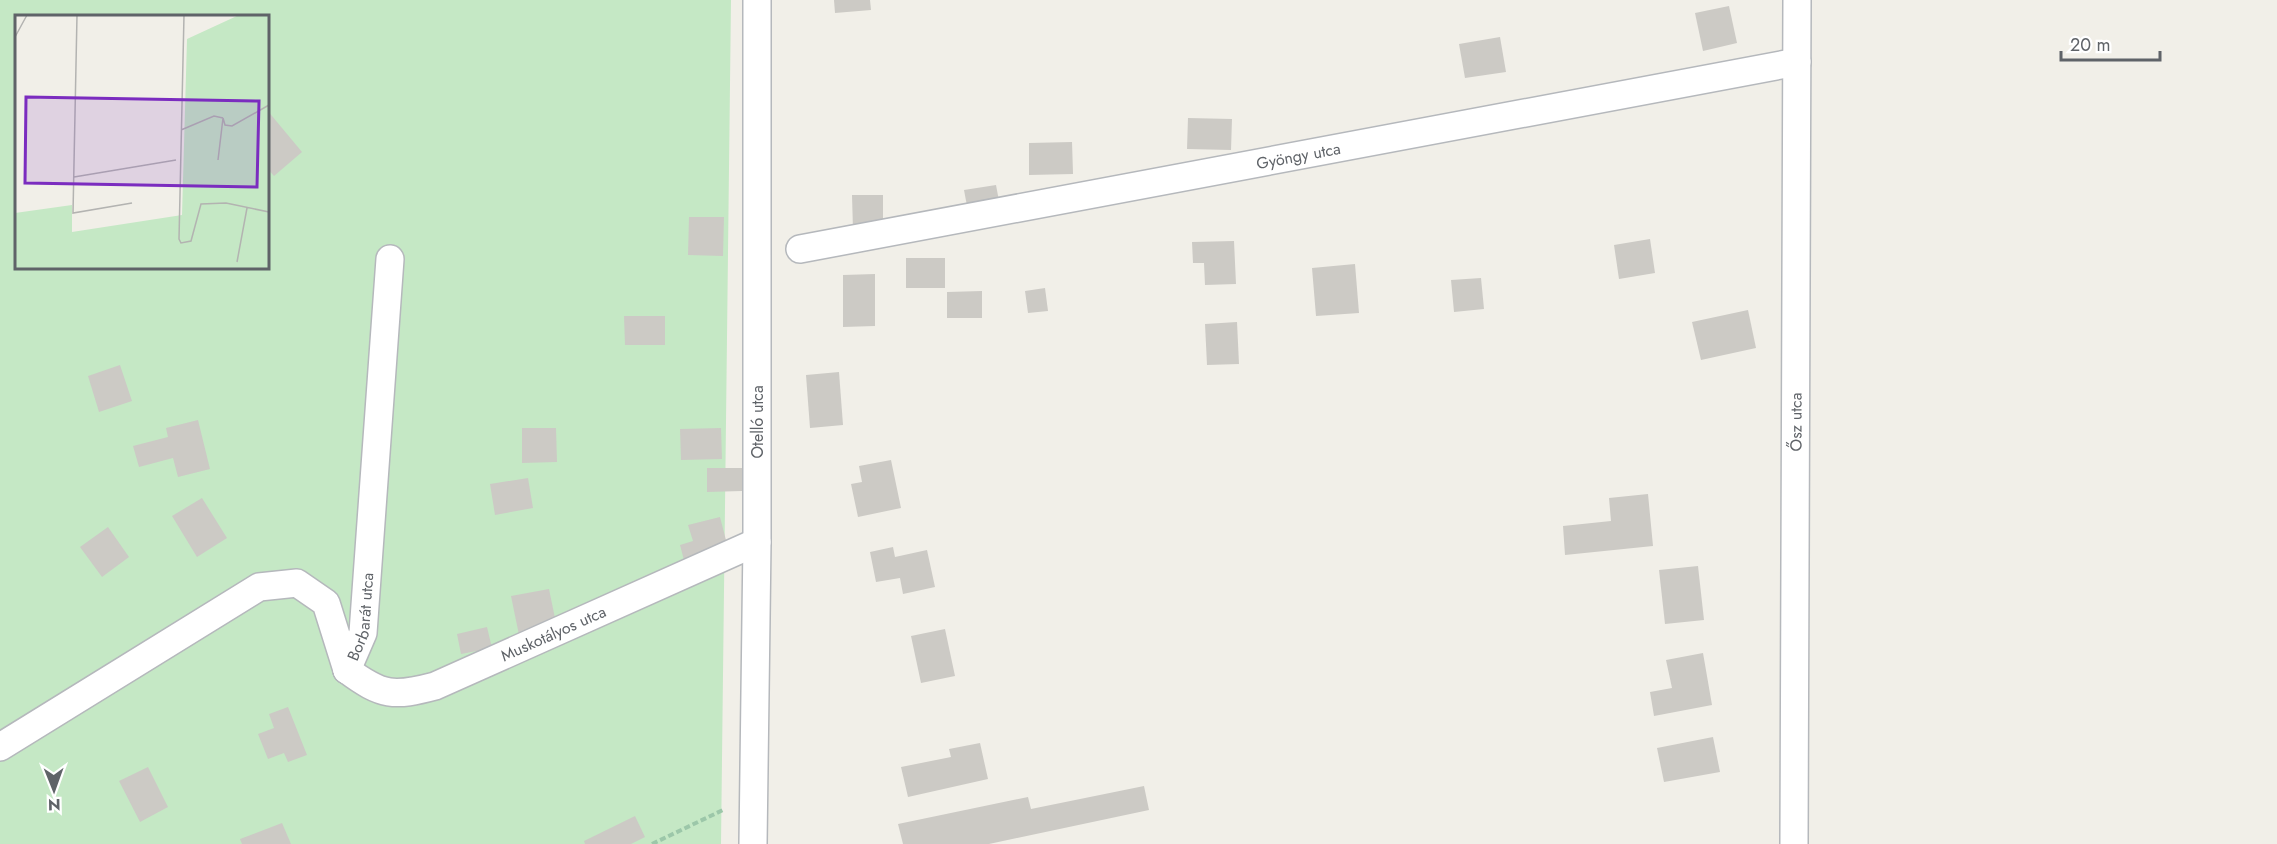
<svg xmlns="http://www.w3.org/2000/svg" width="2277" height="844" font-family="Jost,sans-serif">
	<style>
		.green { fill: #c5e8c5; fill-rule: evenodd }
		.building { fill: #cccac5 }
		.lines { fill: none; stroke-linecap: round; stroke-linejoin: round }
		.street-casing { stroke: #b5b8bc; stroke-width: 30 }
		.path { stroke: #9cc7a9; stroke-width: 4; stroke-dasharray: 6 3; stroke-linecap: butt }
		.street { stroke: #fff; stroke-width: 27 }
		.labels { text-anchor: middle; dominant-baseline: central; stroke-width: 4.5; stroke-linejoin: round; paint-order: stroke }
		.street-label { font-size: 16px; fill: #5f6368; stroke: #fff }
		.inset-road { fill: none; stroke: #b3b3b1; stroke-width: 1.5 }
		.view { fill: #7b2cbf; fill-opacity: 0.15; stroke: #7b2cbf; stroke-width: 3 }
		.inset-edge { fill: none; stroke: #5f6368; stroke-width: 3 }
	</style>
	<rect width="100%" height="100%" fill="#f1efe8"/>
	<path class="green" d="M0 0H731L721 844H0ZM16 16H267V267H16Z"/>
	<g class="building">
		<path d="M834 0H870L871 10 835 13Z"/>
		<path d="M1729 6 1737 43 1703 51 1695 13Z"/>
		<path d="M1500 37 1506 72 1465 78 1459 44Z"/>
		<path d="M267 110 302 152 274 176 267 168Z"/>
		<path d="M1188 118 1232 119 1231 150 1187 149Z"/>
		<path d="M1072 142 1073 174 1029 175V143Z"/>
		<path d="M996 185 1000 206 968 211 964 190Z"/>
		<path d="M852 195H883V229L853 230Z"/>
		<path d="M689 217H724L723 256 688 255Z"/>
		<path d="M1650 239 1655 273 1619 279 1614 245Z"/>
		<path d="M1234 241 1236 284 1205 285 1204 263H1193L1192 242Z"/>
		<rect x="906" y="258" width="39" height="30"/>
		<path d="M1355 264 1359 313 1316 316 1312 268Z"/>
		<path d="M875 274V326L843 327V275Z"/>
		<path d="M1481 278 1484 309 1454 312 1451 280Z"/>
		<path d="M1045 288 1048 311 1028 313 1025 291Z"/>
		<path d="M982 291V318H947V292Z"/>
		<path d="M1748 310 1756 348 1701 360 1692 322Z"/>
		<path d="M624 316H665V345H625Z"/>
		<path d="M1237 322 1239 364 1207 365 1205 324Z"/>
		<path d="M120 365 132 401 99 412 88 376Z"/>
		<path d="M839 372 843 425 810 428 806 375Z"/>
		<path d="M198 420 210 469 178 477 173 458 139 467 133 446 168 437 166 428Z"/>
		<path d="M522 428H556L557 462 522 463Z"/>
		<path d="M721 428 722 459 681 460 680 429Z"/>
		<path d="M891 460 901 508 858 517 851 484 862 482 859 466Z"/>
		<path d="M707 468H742V491L707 492Z"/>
		<path d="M528 478 533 508 495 515 490 484Z"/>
		<path d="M1648 494 1653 546 1565 555 1563 526 1611 521 1609 498Z"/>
		<path d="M202 498 227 538 197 557 172 516Z"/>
		<path d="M720 517 729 552 685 564 680 545 693 541 688 525Z"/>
		<path d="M108 527 129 557 102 577 80 547Z"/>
		<path d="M893 547 895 557 927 550 935 587 903 594 900 578 876 582 870 552Z"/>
		<path d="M1698 566 1704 620 1665 624 1659 570Z"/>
		<path d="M549 589 557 628 519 635 511 596Z"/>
		<path d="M487 627 492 648 461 654 457 634Z"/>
		<path d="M945 629 955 676 921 683 911 636Z"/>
		<path d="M1703 653 1712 705 1654 716 1650 692 1672 688 1666 660Z"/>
		<path d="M288 707 307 755 288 762 284 753 268 759 258 734 274 728 269 714Z"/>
		<path d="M1713 737 1720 772 1664 782 1657 748Z"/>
		<path d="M980 743 988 779 908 797 901 767 951 757 949 749Z"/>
		<path d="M148 767 168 807 140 822 119 781Z"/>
		<path d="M1144 786 1149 810 989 844H903L898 824 1028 797 1031 809Z"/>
		<path d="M635 816 645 837 631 844H585L584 841Z"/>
		<path d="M282 823 291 844H242L240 839Z"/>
	</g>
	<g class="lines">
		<g class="street-casing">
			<g id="street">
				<path id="s1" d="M800 249 1797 62"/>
				<path id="s2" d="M347 670C382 696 394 697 435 686L757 542"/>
				<path id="s3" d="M347 670 363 633 390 259"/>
				<path d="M0 747 259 587 297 583 326 603 347 670"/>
				<path d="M753 844 757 542V0"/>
				<path id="s4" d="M1794 844 1797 0"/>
			</g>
		</g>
		<path class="path" d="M652 844 723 810"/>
		<use href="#street" class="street"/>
	</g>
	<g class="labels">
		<g class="street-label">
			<text stroke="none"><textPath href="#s1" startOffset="507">Gyöngy utca</textPath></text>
			<text transform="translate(757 422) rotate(-90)">Otelló utca</text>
			<text stroke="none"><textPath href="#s4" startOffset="422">Ősz utca</textPath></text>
			<text stroke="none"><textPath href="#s3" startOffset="56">Borbarát utca</textPath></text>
			<text stroke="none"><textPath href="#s2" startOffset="224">Muskotályos utca</textPath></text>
		</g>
	</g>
	<g transform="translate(15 15)">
		<rect width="254" height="254" fill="#f1efe8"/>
		<path d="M224 0H253V253H0V198L57 190V217L167 200 172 24Z" fill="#c5e8c5"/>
		<path class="inset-road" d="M62 0 58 198 117 188M169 0 164 224 166 228 176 226 186 189 211 188 254 197M0 22 12 0M208 103 210 110 217 111 254 90M166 115 199 101 208 103M203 145 208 103M59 162 161 145M222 247 232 193"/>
		<path class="view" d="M11 82 244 86 242 172 10 168Z"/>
		<rect width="254" height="254" class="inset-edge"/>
	</g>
	<g transform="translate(54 790) rotate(179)" stroke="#ffffff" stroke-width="4.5" paint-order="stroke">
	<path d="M0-4.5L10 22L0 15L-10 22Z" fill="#5f6368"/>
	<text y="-9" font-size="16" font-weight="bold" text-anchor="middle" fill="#5f6368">N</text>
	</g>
	<path d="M2061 51v9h99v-9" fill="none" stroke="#5f6368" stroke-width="3"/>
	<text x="2070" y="51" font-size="18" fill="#5f6368" stroke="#ffffff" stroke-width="4.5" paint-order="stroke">20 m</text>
</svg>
